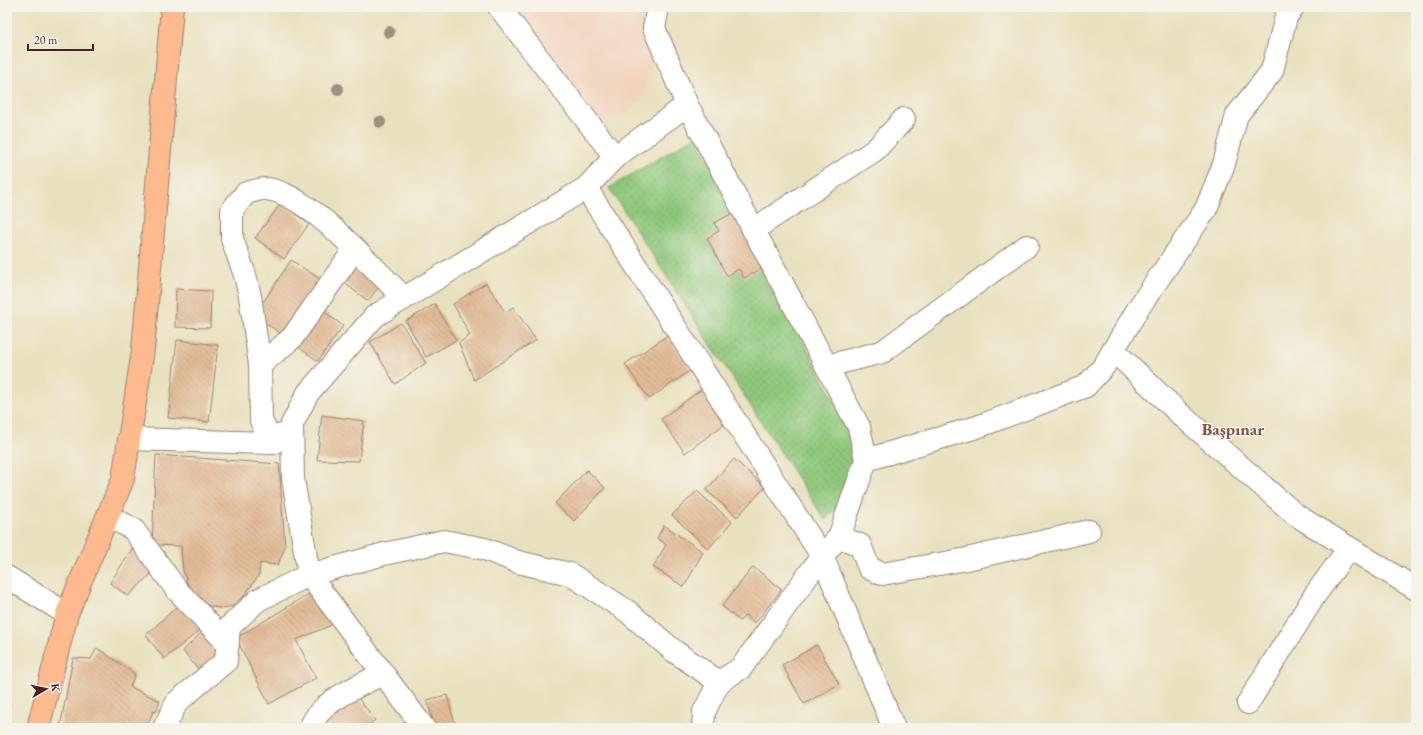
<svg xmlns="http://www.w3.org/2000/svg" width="1423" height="735" font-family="'EB Garamond',serif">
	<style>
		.built { fill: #f2d4be }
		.park { fill: url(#park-dots); stroke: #6c7454 }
		.building { fill: url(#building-back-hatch) }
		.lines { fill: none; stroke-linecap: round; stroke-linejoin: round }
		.minor-casing { stroke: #998075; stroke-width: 24 }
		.major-casing { stroke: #998075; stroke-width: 24 }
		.minor { stroke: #fff; stroke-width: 22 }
		.major { stroke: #fcba8e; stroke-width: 22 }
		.tree { fill: #9c927b }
		.labels { text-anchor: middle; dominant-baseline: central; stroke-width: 3; stroke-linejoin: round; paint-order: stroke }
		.district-label { font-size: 17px; font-weight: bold; fill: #7f5651; stroke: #f7f3e8 }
	</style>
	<defs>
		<pattern id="park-dots" width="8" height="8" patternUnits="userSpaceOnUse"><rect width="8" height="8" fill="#8ec87c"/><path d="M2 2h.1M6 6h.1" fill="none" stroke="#7cab6b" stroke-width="1.8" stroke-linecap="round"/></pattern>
		<pattern id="building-back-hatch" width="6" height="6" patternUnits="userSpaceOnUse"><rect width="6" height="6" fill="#e1bb97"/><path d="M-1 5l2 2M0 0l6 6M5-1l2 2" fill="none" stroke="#c3a082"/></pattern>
	</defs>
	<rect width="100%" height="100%" fill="#f7f3e8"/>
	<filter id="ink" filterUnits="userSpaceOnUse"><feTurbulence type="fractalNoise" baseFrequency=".025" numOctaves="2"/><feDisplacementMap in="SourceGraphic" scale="8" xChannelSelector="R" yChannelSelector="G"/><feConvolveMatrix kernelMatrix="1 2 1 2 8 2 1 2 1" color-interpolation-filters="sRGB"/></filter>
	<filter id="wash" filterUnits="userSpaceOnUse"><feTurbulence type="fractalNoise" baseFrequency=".012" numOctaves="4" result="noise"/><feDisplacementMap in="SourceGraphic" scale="16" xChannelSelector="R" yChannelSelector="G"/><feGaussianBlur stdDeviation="0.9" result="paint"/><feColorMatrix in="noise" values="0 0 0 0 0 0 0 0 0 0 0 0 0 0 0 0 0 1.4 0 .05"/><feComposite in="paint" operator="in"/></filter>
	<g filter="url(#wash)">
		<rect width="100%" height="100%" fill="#e8e1bf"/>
		<path class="built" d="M509 7H641L653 65 642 100 604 130Z"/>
		<path class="park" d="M696 136 849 428 853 457 842 502 825 520 609 188Z"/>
		<g id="blocks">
			<g class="building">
				<path d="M281 203 309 224 284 259 255 238Z"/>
				<path d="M733 213 763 268 744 278 739 269 727 276 707 238 719 231 714 223Z"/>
				<path d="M291 260 320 279 283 335 254 316Z"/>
				<path d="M356 260 383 281 368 301 342 281Z"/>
				<path d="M486 283 505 312 513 307 536 340 474 380 459 343 470 335 453 304Z"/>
				<path d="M176 289 211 291 210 328 175 327Z"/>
				<path d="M435 304 456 340 426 357 406 321Z"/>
				<path d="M321 309 343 326 318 361 294 344Z"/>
				<path d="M401 323 426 363 395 384 370 342Z"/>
				<path d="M667 336 691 370 649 399 625 364Z"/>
				<path d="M177 340 218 345 209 422 168 418Z"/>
				<path d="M702 389 726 423 685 453 661 419Z"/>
				<path d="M322 415 364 421 359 461 317 460Z"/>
				<path d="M156 455 279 464 285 547 278 565 260 563 259 575 244 596 231 607 217 608 204 604 189 588 183 571 181 546 152 545Z"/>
				<path d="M734 459 765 487 737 517 706 490Z"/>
				<path d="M587 470 605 488 574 521 555 503Z"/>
				<path d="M697 491 732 522 708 549 672 515Z"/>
				<path d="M664 525 703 552 684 587 653 567 666 545 657 538Z"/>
				<path d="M133 547 154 571 128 596 110 583Z"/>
				<path d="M753 567 782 589 755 623 745 615 740 621 722 606Z"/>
				<path d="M314 591 334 624 296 640 316 678 269 704 236 638Z"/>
				<path d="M183 601 204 627 164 659 146 635Z"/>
				<path d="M202 632 222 652 201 673 183 651Z"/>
				<path d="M817 645 839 684 804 704 782 665Z"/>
				<path d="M97 648 135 674 130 687 160 701 156 712 153 711 147 728H60L73 658 91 659Z"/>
				<path d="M7 681 10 705H7Z"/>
				<path d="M355 694 375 720 366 728H324L321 723Z"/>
				<path d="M447 695 456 728H435L427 700Z"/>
			</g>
		</g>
	</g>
	<g filter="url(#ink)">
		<use href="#blocks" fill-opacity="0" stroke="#998075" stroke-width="1"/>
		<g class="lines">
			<g class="minor-casing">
				<g id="minor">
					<path d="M499 7 615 157"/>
					<path d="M658 7 654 28 687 105 859 427 866 460 839 537 822 556 741 668 719 682"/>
					<path d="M586 188 822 556 894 728"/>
					<path d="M753 230 875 150 904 119"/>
					<path d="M1113 350 1180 414 1296 515 1416 589"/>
					<path d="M260 365 292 338 354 250"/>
					<path d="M827 366 882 352 1027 246"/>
					<path d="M129 439 273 443 281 435"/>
					<path d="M273 443 261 421 260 365 250 296 245 275 232 239V210L246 193C252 192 261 188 267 189 309 194 373 268 404 298"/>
					<path d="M866 460 977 427 1086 386 1104 366 1139 307 1206 209 1224 164 1237 115 1272 71 1286 17 1293 7"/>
					<path d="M108 516 133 529 176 589 228 644"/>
					<path d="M839 537 860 545 869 568 882 574 967 559 1089 531"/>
					<path d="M7 577 67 614"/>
					<path d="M1248 703 1315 595 1349 548"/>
					<path d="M164 728 177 702 226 661 229 627 258 600 309 575 384 554 444 541 485 549 518 562 570 574 627 611 674 651 719 682 704 712 703 728"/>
					<path d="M311 728C315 704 363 683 383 674"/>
					<path d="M424 728 309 575 293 479 292 424 308 393 375 316 586 188 615 157 687 105"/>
				</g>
			</g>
			<g class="major-casing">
				<path id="major" d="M38 728 67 614 123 479 143 350 172 7"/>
			</g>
			<use href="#minor" class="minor"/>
			<use href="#major" class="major"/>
		</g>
		<g class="tree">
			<circle cx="389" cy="32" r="6"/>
			<circle cx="338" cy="89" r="6"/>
			<circle cx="380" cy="122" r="6"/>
		</g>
	</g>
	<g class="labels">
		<g class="district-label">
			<text x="1233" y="429">Başpınar</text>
		</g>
	</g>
	<rect width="1423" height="735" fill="none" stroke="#f7f3e8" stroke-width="24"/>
	<g transform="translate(46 689) rotate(81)" stroke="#f7f3e8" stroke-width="3" paint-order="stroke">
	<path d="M0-3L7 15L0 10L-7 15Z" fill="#4a1f2b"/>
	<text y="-6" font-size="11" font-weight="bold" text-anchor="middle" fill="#4a1f2b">K</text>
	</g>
	<path d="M28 44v6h65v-6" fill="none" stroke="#4a1f2b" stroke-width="2"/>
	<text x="34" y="44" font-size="12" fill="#4a1f2b" stroke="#f7f3e8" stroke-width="3" paint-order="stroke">20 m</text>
</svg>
